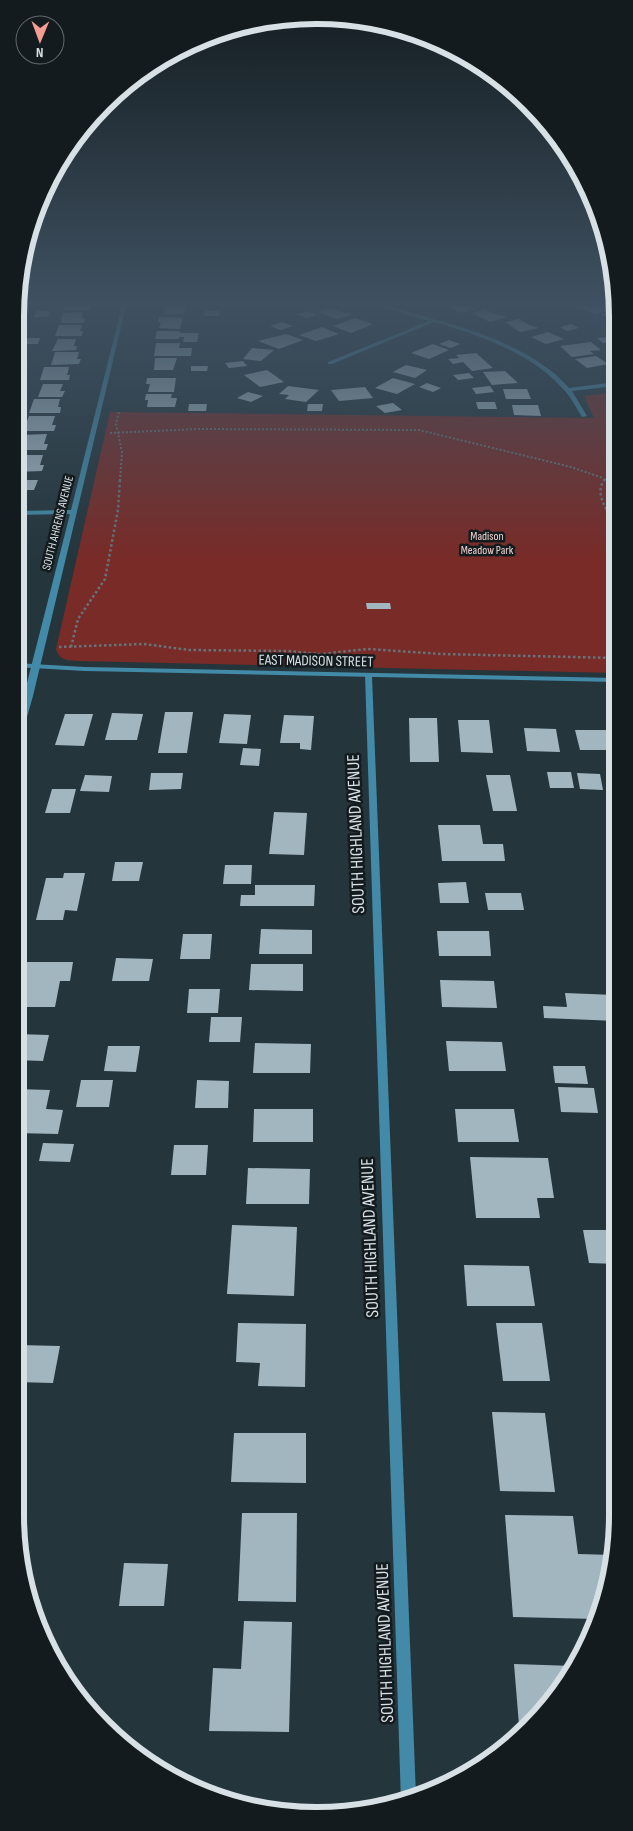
<svg xmlns="http://www.w3.org/2000/svg" width="633" height="1831" font-family="'Sofia Sans Condensed',sans-serif">
	<style>
		.green { fill: #792b27 }
		.building { fill: #a2b6c0 }
		.lines { fill: none; stroke-linecap: round; stroke-linejoin: round }
		.path-far1 { stroke: #66757b; stroke-width: 2; stroke-dasharray: 2 2; stroke-linecap: butt }
		.path { stroke: #66757b; stroke-width: 2.5; stroke-dasharray: 2.5 2.5; stroke-linecap: butt }
		.minor { fill: #428aa7; fill-rule: evenodd }
		.tertiary { fill: #428aa7; fill-rule: evenodd }
		.labels { text-anchor: middle; dominant-baseline: central; stroke-width: 5; stroke-linejoin: round; paint-order: stroke }
		.far-street-label { font-size: 12px; fill: #d6e0e5; stroke: #141b1e }
		.far-park-label { font-size: 12px; fill: #edd1ce; stroke: #141b1e }
		.street-label { font-size: 15px; fill: #d6e0e5; stroke: #141b1e }
		.near-street-label { font-size: 18px; fill: #d6e0e5; stroke: #141b1e }
		.rim { fill: none; stroke: #d6e0e5; stroke-width: 6 }
	</style>
	<rect width="100%" height="100%" fill="#24353c"/>
	<path class="green" d="M616 392V673L78 661C67 660 60 661 56 649L110 412 594 418 584 396Z"/>
	<g class="building">
		<path d="M64 306H90L89 310H63Z"/>
		<path d="M163 306H186L184 314H164L165 308H162Z"/>
		<path d="M446 306H470L477 309 461 313Z"/>
		<path d="M574 306H606L613 308 597 314 572 307Z"/>
		<path d="M330 308 341 312 353 314 338 319 317 312Z"/>
		<path d="M484 309 496 314 507 317 490 322 472 313Z"/>
		<path d="M615 309V319L602 315Z"/>
		<path d="M36 311H50L48 317H34Z"/>
		<path d="M205 311H220L219 316H204Z"/>
		<path d="M308 311 317 315 306 318 296 314Z"/>
		<path d="M83 312 82 318H85L84 323H61L62 313Z"/>
		<path d="M159 317 183 318 180 329 159 328 161 322H158Z"/>
		<path d="M355 318 373 324 351 333 333 326Z"/>
		<path d="M519 319 529 325 539 328 520 332 505 322Z"/>
		<path d="M282 322 293 326 281 330 270 326Z"/>
		<path d="M571 324 579 328 567 331 560 327Z"/>
		<path d="M59 325H82L80 331H83L82 336H55Z"/>
		<path d="M322 327 339 334 316 341 299 335Z"/>
		<path d="M157 331H180V333H199L197 342H183L184 337H179V339H155Z"/>
		<path d="M548 332 564 339 546 344 531 337Z"/>
		<path d="M286 334 303 340 279 349 258 341Z"/>
		<path d="M609 337 616 342 603 343 597 338Z"/>
		<path d="M25 338H40L38 344H23Z"/>
		<path d="M58 339H76L74 346H77L76 350 52 351Z"/>
		<path d="M449 340 460 344 451 348 439 344Z"/>
		<path d="M591 342 601 350 590 351 594 354 572 357 560 346Z"/>
		<path d="M156 343H180L179 348H192L191 356H154Z"/>
		<path d="M433 344 449 350 429 359 411 353Z"/>
		<path d="M252 348 274 350 261 361 243 359Z"/>
		<path d="M55 352H79L77 359H81L79 364 51 365Z"/>
		<path d="M476 353 493 368 472 371 463 362 453 364 448 359 459 358 456 355Z"/>
		<path d="M596 356 608 364 587 368 575 359Z"/>
		<path d="M155 358H177L173 370H154Z"/>
		<path d="M243 361 247 366 229 368 225 363Z"/>
		<path d="M406 365 427 370 415 378 393 372Z"/>
		<path d="M191 366H208L207 371H191Z"/>
		<path d="M44 367H69L67 375H70L69 380H40Z"/>
		<path d="M267 370 284 382 260 387 244 375Z"/>
		<path d="M505 371 518 383 492 385 483 372Z"/>
		<path d="M469 373 474 378 458 380 453 375Z"/>
		<path d="M147 378H176L174 392H148L150 384H146Z"/>
		<path d="M393 378 415 384 397 394 375 388Z"/>
		<path d="M427 383 441 388 433 392 419 387Z"/>
		<path d="M43 384H63L60 391H65L62 397H38Z"/>
		<path d="M288 386 319 390 306 402 285 399 289 395 279 394Z"/>
		<path d="M490 386 494 392 476 394 472 388Z"/>
		<path d="M365 387 373 398 339 401 331 390Z"/>
		<path d="M503 389H527L531 399H506Z"/>
		<path d="M248 392 263 396 251 402 237 398Z"/>
		<path d="M146 394H172L171 398H177L175 407H147L148 400H145Z"/>
		<path d="M34 399H60L58 407H61L60 413H29Z"/>
		<path d="M476 402H495L497 409H478Z"/>
		<path d="M393 403 402 410 385 413 376 406Z"/>
		<path d="M189 404H207L206 411H188Z"/>
		<path d="M308 404H323L322 411H307Z"/>
		<path d="M512 405H538L541 416 514 415Z"/>
		<path d="M29 416H55L52 425H56L54 431H23Z"/>
		<path d="M47 434 44 444H48L46 450H15L20 435Z"/>
		<path d="M15 455H43L40 465H44L42 471 15 472Z"/>
		<path d="M15 480H38L34 490H15Z"/>
		<path d="M366 603H390L391 609H367Z"/>
		<path d="M165 712H193L187 753H158Z"/>
		<path d="M112 713 143 714 137 740H105Z"/>
		<path d="M65 714H93L84 746 55 745Z"/>
		<path d="M224 714 251 715 247 744 219 743Z"/>
		<path d="M284 715 314 716 311 750 300 749V743H280Z"/>
		<path d="M409 718H437L439 762H410Z"/>
		<path d="M458 720H489L493 753 461 752Z"/>
		<path d="M524 728 556 729 560 752 527 751Z"/>
		<path d="M575 730H616V750H580Z"/>
		<path d="M243 748 261 749 259 766 240 765Z"/>
		<path d="M547 772H571L574 788H550Z"/>
		<path d="M151 773H183L181 789 149 790Z"/>
		<path d="M577 773 600 774 603 790 580 789Z"/>
		<path d="M85 775 112 776 109 792 80 791Z"/>
		<path d="M486 775H510L517 811H493Z"/>
		<path d="M52 789H76L70 813H45Z"/>
		<path d="M274 812 307 813 304 855 269 854Z"/>
		<path d="M438 825H480L483 844H503L505 861H442Z"/>
		<path d="M115 862H143L139 881H112Z"/>
		<path d="M225 865H252L251 884H223Z"/>
		<path d="M64 873H85L77 911 65 910 63 920H36L46 878H63Z"/>
		<path d="M466 882 469 903H440L438 883Z"/>
		<path d="M255 885H315L314 906H240L241 895H255Z"/>
		<path d="M485 893H521L524 910H488Z"/>
		<path d="M261 929 312 930V954H259Z"/>
		<path d="M437 931H489L491 956H439Z"/>
		<path d="M183 934H212L210 959H180Z"/>
		<path d="M116 958 153 959 149 981H112Z"/>
		<path d="M26 962H73L70 981H60L55 1007H15Z"/>
		<path d="M251 964H303V991L249 990Z"/>
		<path d="M440 980 494 981 497 1008 442 1007Z"/>
		<path d="M189 989H220L218 1013H187Z"/>
		<path d="M565 993 615 995 617 1021 544 1018 543 1006 567 1007Z"/>
		<path d="M211 1017H242L240 1042H209Z"/>
		<path d="M15 1034 49 1035 43 1061 15 1060Z"/>
		<path d="M446 1041 502 1042 506 1071H449Z"/>
		<path d="M255 1043 311 1044 310 1073H253Z"/>
		<path d="M108 1046H140L136 1072 104 1071Z"/>
		<path d="M553 1066H585L588 1084 555 1083Z"/>
		<path d="M81 1080H113L109 1107H76Z"/>
		<path d="M197 1080 229 1081 228 1108H195Z"/>
		<path d="M558 1087 594 1088 598 1113 561 1112Z"/>
		<path d="M15 1089 50 1090 46 1109 63 1110 58 1134 15 1133Z"/>
		<path d="M254 1109H313V1142H253Z"/>
		<path d="M455 1109H514L519 1142H458Z"/>
		<path d="M43 1143 74 1144 70 1162 39 1161Z"/>
		<path d="M174 1145H208L206 1175H171Z"/>
		<path d="M470 1157 548 1158 554 1198H537L540 1218H476Z"/>
		<path d="M15 1164H25L16 1209H15Z"/>
		<path d="M248 1168 310 1169 309 1204H246Z"/>
		<path d="M232 1225 297 1227 294 1296 227 1294Z"/>
		<path d="M583 1230H617V1264L589 1263Z"/>
		<path d="M464 1265 529 1266 535 1306H467Z"/>
		<path d="M238 1323 306 1324 305 1387 258 1386 260 1363 236 1362Z"/>
		<path d="M496 1323H542L550 1381H503Z"/>
		<path d="M19 1345 60 1346 53 1383 15 1382V1362Z"/>
		<path d="M606 1359H618V1398H613Z"/>
		<path d="M492 1412 545 1413 555 1492 500 1491Z"/>
		<path d="M234 1433H306V1483L231 1482Z"/>
		<path d="M242 1513H297L296 1602 238 1601Z"/>
		<path d="M505 1515 573 1516 578 1554 613 1555 608 1592 596 1619 513 1617Z"/>
		<path d="M124 1563 168 1564 164 1606H119Z"/>
		<path d="M244 1621 292 1622 289 1732 209 1731 213 1668 241 1669Z"/>
		<path d="M514 1664 574 1666 567 1682 524 1725H519Z"/>
	</g>
	<g class="lines">
		<g class="path-far1">
			<path d="M119 412 116 424 122 452 120 480"/>
			<path d="M110 433 198 429 419 430 571 467 603 478"/>
			<path d="M604 480 616 470"/>
		</g>
		<g class="path">
			<path d="M605 479C593 493 608 512 616 525"/>
			<path d="M59 647 144 644 189 650 288 651 320 654 368 649 441 654 616 658"/>
			<path d="M71 647 78 619 105 579 118 510 120 479"/>
		</g>
		<g class="minor">
			<path d="M122 306H126L33 696 19 745 15 748V730L70 514 15 515V511L71 510Z"/>
			<path d="M380 306H387C442 322 503 334 550 370 557 375 563 382 569 388L616 382V386L572 391 587 416 582 417C577 409 572 399 565 391 532 353 481 336 434 322L332 364H328V362L429 321Z"/>
			<path d="M365 674H368L372 676 416 1796 401 1803Z"/>
		</g>
		<path class="tertiary" d="M15 663 85 667 616 678V682L85 671 15 667Z"/>
	</g>
	<linearGradient id="sky" x2="0" y2="1"><stop stop-color="#141d21"/><stop offset="0.54" stop-color="#3f5161"/><stop offset="1" stop-color="#3f5161" stop-opacity="0"/></linearGradient>
	<rect width="633" height="562" fill="url(#sky)"/>
	<g class="labels">
		<g class="far-street-label">
			<text transform="translate(58 523) rotate(-76)">SOUTH AHRENS AVENUE</text>
		</g>
		<g class="far-park-label">
			<text x="487" y="536">Madison<tspan x="487" dy="14">Meadow Park</tspan></text>
		</g>
		<g class="street-label">
			<text transform="translate(316 661) rotate(1)">EAST MADISON STREET</text>
		</g>
		<g class="near-street-label">
			<text transform="translate(356 834) rotate(-92)">SOUTH HIGHLAND AVENUE</text>
			<text transform="translate(370 1238) rotate(-92)">SOUTH HIGHLAND AVENUE</text>
			<text transform="translate(385 1643) rotate(-92)">SOUTH HIGHLAND AVENUE</text>
		</g>
	</g>
	<path d="M0 0H633V1831H0ZM316 24H317A292 292 0 0 1 609 316V1515A292 292 0 0 1 317 1807H316A292 292 0 0 1 24 1515V316A292 292 0 0 1 316 24Z" fill="#141b1e" fill-rule="evenodd"/>
	<path class="rim" d="M316 24H317A292 292 0 0 1 609 316V1515A292 292 0 0 1 317 1807H316A292 292 0 0 1 24 1515V316A292 292 0 0 1 316 24Z"/>
	<g transform="translate(40 40) rotate(181)"><circle r="24" fill="#141b1e" stroke="#626a6e"/>
	<path d="M0-4L9 19L0 12L-9 19Z" fill="#f59c93"/>
	<text y="-8" font-size="14" font-weight="bold" text-anchor="middle" fill="#d6e0e5">N</text>
	</g>
</svg>
